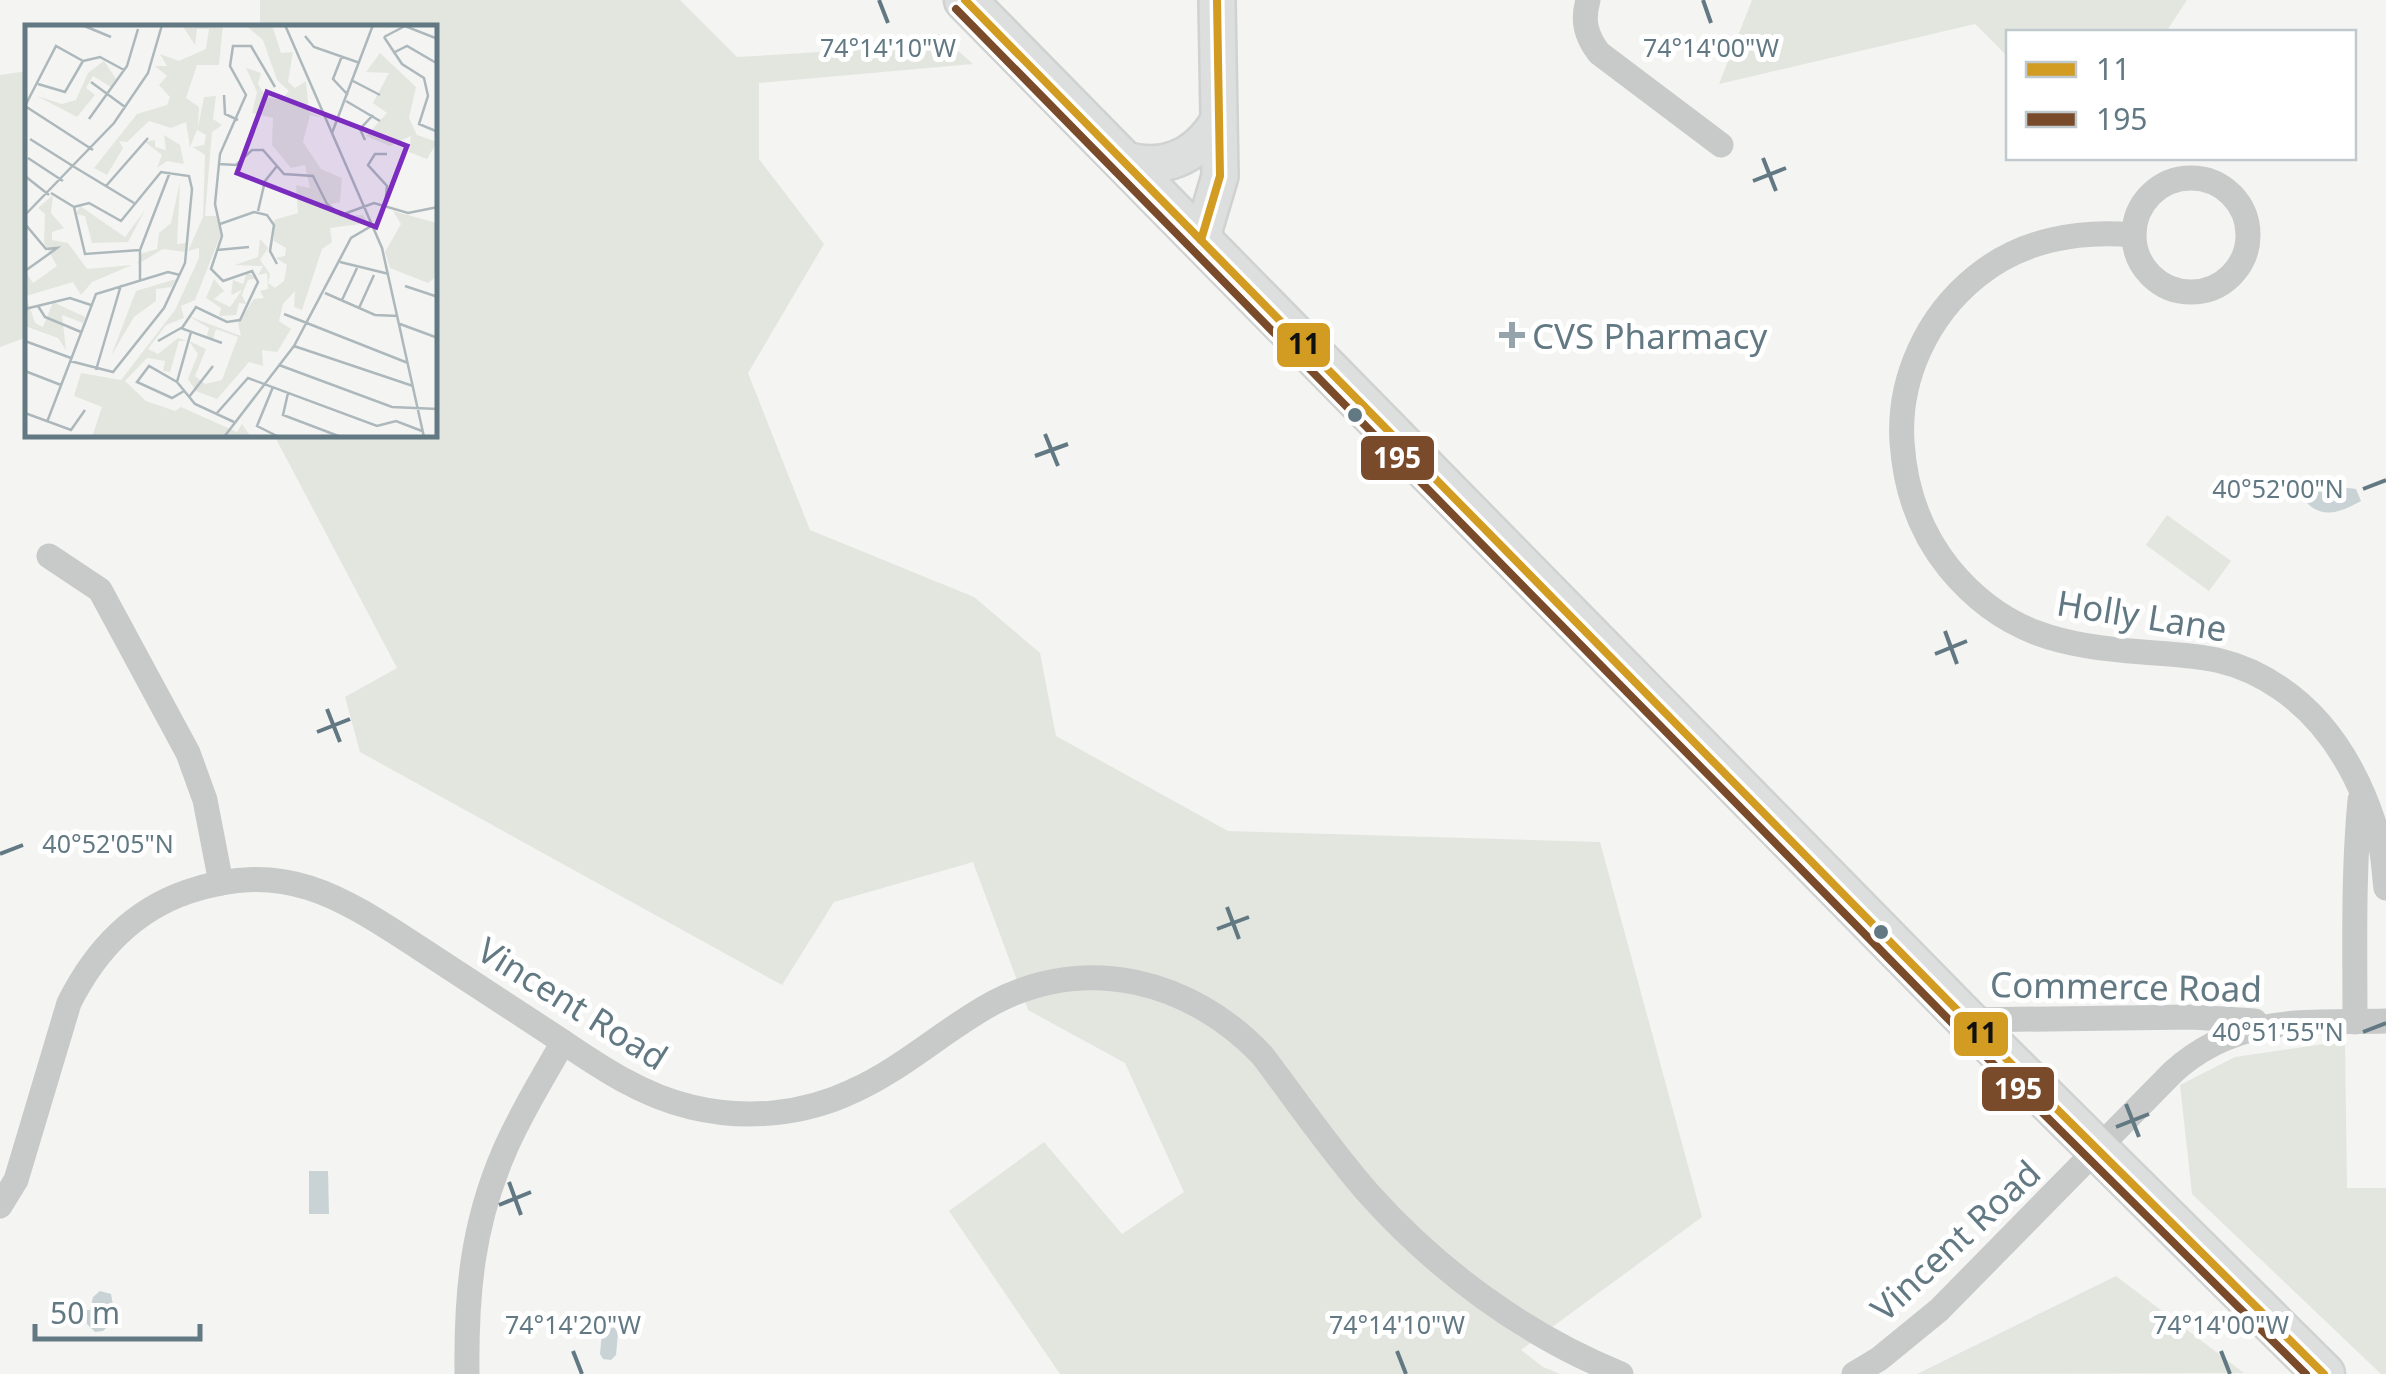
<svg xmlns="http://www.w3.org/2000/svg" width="2386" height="1374" font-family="'Noto Sans',sans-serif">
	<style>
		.green { fill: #e3e6df }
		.water { fill: #c9d3d5 }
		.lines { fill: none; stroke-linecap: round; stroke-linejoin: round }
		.secondary-casing { stroke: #d0d1d1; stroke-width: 40 }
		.primary-casing { stroke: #d0d2d2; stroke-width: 45 }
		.minor { stroke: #c8caca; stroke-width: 25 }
		.secondary { stroke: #dddede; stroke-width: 35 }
		.primary { stroke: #dddede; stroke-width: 40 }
		.bus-1-casing { stroke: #fff; stroke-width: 15 }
		.bus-2-casing { stroke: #fff; stroke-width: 15 }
		.bus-1 { stroke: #d29b21; stroke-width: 8 }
		.bus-2 { stroke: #7a4b2a; stroke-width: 8 }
		.ticks { fill: none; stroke: #627983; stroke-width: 4 }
		.poi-dot { fill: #95a4aa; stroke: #fff; stroke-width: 4 }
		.bus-dot { fill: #627983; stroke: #fff; stroke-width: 4 }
		.labels { text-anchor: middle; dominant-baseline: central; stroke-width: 10; stroke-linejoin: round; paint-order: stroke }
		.poi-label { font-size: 35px; fill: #627983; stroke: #fff; text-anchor: start }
		.street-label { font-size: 35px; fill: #627983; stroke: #fff }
		.inset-road { fill: none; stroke: #adb8bc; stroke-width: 2.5 }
		.view { fill: #7b2cbf; fill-opacity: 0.15; stroke: #7b2cbf; stroke-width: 5 }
		.inset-edge { fill: none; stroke: #627983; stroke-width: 5 }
		.ticks-label { font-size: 25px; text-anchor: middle; fill: #627983; stroke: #fff; stroke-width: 10; stroke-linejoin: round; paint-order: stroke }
		.line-badge { stroke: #fff; stroke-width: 4 }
		.badge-label { font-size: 28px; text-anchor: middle; font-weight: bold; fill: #fff }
		.pale-badge-label { font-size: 28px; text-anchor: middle; font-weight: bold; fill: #111 }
	</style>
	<rect width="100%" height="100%" fill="#f4f4f2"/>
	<g class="green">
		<path d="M260 0H680L737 57 870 49 939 34 973 64 759 83V159L824 244 748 373 810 530 974 597 1040 653 1056 736 1228 831 1600 842 1702 1217 1521 1350 1543 1367 1560 1374H1060L949 1211 1044 1142 1122 1234 1184 1192 1125 1063 1028 1010 973 862 834 902 782 985 360 752 345 697 397 668 274 435H435V28L260 27Z"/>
		<path d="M1752 0H2187L2166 32H2008V57L1975 24 1719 84Z"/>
		<path d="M27 71V337L0 347V75Z"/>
		<path d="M2167 515 2231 561 2209 591 2146 545Z"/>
		<path d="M2345 1041 2347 1188H2386V1374H2381L2192 1194 2180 1085 2235 1057Z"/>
		<path d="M2116 1276 2244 1373 1917 1374Z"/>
	</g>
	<g class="water">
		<path d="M2322 484C2339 491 2339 486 2356 489L2361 501C2343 511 2324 520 2307 503 2305 491 2310 485 2322 484Z"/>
		<path d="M309 1171H328L329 1214H309Z"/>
		<path d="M100 1291 111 1294 113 1305 109 1309V1325L103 1331 95 1332 87 1324V1310H90L93 1297Z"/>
		<path d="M606 1327H614L618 1333 616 1355 611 1360 603 1359 600 1354 602 1331Z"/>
	</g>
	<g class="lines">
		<g class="secondary-casing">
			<g id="secondary">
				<path d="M1120 158C1161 173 1197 158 1219 120"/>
				<path d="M1201 240 1220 176 1217 0"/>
			</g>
		</g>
		<g class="primary-casing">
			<path id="primary" d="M965 0 1967 1020 2324 1374"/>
		</g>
		<g class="minor">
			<path d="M1588 0C1582 21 1586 36 1599 53L1721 145"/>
			<circle cx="2191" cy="235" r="57"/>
			<path d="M2133 235C2078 230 2021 240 1977 276 1927 316 1898 379 1902 442 1905 488 1920 532 1949 568 2003 634 2062 646 2143 652 2197 656 2233 656 2280 688 2333 724 2363 782 2380 843 2384 858 2384 874 2386 888"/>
			<path d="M49 556 100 590 188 753 205 800 221 883"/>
			<path d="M1967 1020 2192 1017 2255 1021"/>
			<path d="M2355 1022C2355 948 2353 874 2360 800"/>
			<path d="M0 1206 16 1180 69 1003C94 953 132 911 187 892 284 859 340 896 418 947 462 976 506 1005 551 1034 594 1063 639 1095 691 1107 745 1120 803 1115 853 1091 904 1068 945 1029 993 1003 1087 953 1192 981 1262 1055 1297 1101 1330 1150 1369 1194 1438 1271 1525 1335 1621 1374"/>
			<path d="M467 1374C466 1295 472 1226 504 1152 520 1114 543 1078 563 1042"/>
			<path d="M1854 1374 1879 1359 1939 1310 2173 1072C2237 1014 2306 1023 2386 1021"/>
		</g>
		<use href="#secondary" class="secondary"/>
		<use href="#primary" class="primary"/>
		<g class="bus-1-casing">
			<g id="bus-1">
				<path d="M965 0 1967 1020 2324 1374"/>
				<path d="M1201 240 1220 176 1217 0"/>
			</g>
		</g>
		<g class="bus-2-casing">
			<path id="bus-2" d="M956 9 1958 1029 2306 1374"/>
		</g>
		<use href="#bus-1" class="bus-1"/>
		<use href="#bus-2" class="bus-2"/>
	</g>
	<path class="ticks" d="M879 0 888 23M1703 0 1711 23M1763 158 1776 191M1753 181 1786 168M1045 434 1058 466M1035 456 1068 444M2363 489 2386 480M1945 631 1957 664M1935 654 1967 641M327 709 340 742M317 732 350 719M0 854 23 845M1227 907 1239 939M1217 929 1249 917M2363 1032 2386 1023M2126 1104 2139 1137M2116 1127 2149 1114M509 1182 521 1215M499 1205 531 1192M573 1351 582 1374M1397 1351 1406 1374M2221 1351 2230 1374"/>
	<path class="poi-dot" d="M1507 320h10v10h10v10h-10v10h-10v-10h-10v-10h10z"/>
	<g class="bus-dot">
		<circle cx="1355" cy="415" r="9"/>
		<circle cx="1881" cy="932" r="9"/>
	</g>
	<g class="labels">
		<g class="poi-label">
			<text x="1532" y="335">CVS Pharmacy</text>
		</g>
		<g class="street-label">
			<text transform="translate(2142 615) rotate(9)">Holly Lane</text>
			<text transform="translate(2126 986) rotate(1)">Commerce Road</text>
			<text transform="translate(573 1003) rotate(32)">Vincent Road</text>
			<text transform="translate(1955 1240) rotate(-43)">Vincent Road</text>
		</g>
	</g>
	<g transform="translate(25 25)">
		<rect width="412" height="412" fill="#f4f4f2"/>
		<path d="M157 0H198L194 40H172L161 73 174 82 173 102 179 72 191 71 188 94 197 100 187 107 180 191H191L196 209 170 275 156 281 159 293 141 300 123 324 133 329 153 313 162 316H154L145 347 138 346 140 336 122 333 100 356 121 376 150 386 156 382 212 407 217 399 226 412H67L77 382 49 371 56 348 96 355 150 285 174 233V223L163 226 178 192 180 130 168 122 179 120 181 110 172 105 165 122 161 97 146 103 124 96 102 117 94 116 98 123 82 150 69 143 112 89 142 80 145 72 134 60 142 51 130 41H142L135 29 154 36 181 24 184 4H172L170 20ZM220 0H247L256 28 268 27 263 57 270 63 281 56 284 87 298 93 285 90 278 117 296 144 317 153 315 177 302 180 315 191 338 190 343 198 305 203 307 217 297 224 277 285 269 282 270 266 258 279 254 296 266 304 252 327 237 325 238 341 224 337 192 374 171 366 163 354 173 329 164 316 181 324 170 351 180 359 197 355 213 312 191 304 188 314 182 311 184 303 163 291 216 311 213 298 229 274 239 273 235 266 243 264 242 248 233 250 238 241 210 240 233 232 235 214 243 223 235 235 245 249 243 258 250 263 259 256 262 240 251 233 260 231 261 223 249 216V195L273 188 271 160 285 163 280 140 266 143 247 120 248 93 227 88 232 67 221 43 236 48 233 59 241 72 256 75 264 66 252 55 238 15ZM355 28 391 62 384 93 392 110 412 117 402 134 384 127 386 111 365 121 341 111 362 88 348 78 364 48 341 47ZM79 36 91 54 86 62 68 51 61 63 70 70 52 92 12 71 37 79 51 75 63 48ZM139 110 155 120 159 139 142 136 132 143 137 130 120 117 130 115V122L141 125ZM155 157 152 219 161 218 160 227 138 224 113 239 115 229 132 224 134 208 146 198ZM28 170 26 188 39 203 27 207V215L43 218 62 244 107 240 67 257 56 270 48 257 1 271 10 298 18 302 28 277 60 292 58 298 37 290 41 325 33 313 0 301V246L8 258 32 241 19 218 20 189 13 183ZM55 181 100 212 120 185 103 217 67 218 60 191 51 189ZM368 186 412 198V251L403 258 365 243 360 227 376 199ZM222 247 232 253 223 255 217 270 221 279 214 278 211 290 194 291 196 283 181 273 189 254 199 266 189 274 205 282 217 265 206 270 208 255 218 259ZM151 254 147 262 131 264V276L109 292 86 331 111 266Z" fill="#e3e6df"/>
		<path class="inset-road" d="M57 0 86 12M260 0 357 223 399 412M280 11 289 22 335 38M359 12 377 39 399 53 403 71 394 99 413 107M359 12 380 1 413 14M368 28 382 21 413 39M317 31 308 54 323 70M58 36 75 32 99 45M328 56 355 70M66 57 100 82M13 59 40 67 58 36M199 70 200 89 213 95M321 76 355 96M0 81 31 21 58 36M0 81 68 125M64 94 102 41 113 4M307 108 348 0M5 114 51 143M340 115 335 104 348 90M3 133 38 156M194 139 211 140 227 125H238L259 149 288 151 302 179 316 190 349 178 383 188 413 182M51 143 109 178M0 151 24 170M81 161 123 113M26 168 49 182 64 178 96 196 136 147 164 151 167 164 160 238 139 283 88 347 45 336M360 181 362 161 343 140 350 129H362M49 182 60 229 115 225M233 186 240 156 252 141M0 190 89 98 123 48 137 0M0 199 21 224 32 223 28 226M195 199 229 187 242 190 249 200 245 226 252 239M192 225 224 222M315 237 364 249M0 246 28 226M115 255V225L145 147M380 261 413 272M300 268 350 290 373 291M317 275 332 243M13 281 20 292 56 307M334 283 349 250M0 284 45 273 66 280M259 289 383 338M375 299 413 313M157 303 171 282 202 297 215 295 233 257 227 246 198 256 186 244 197 211 190 179 195 129 221 70 205 41 208 21H226L250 62M166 307 152 357 170 379 209 397M0 316 46 333M133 316 156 303 197 318M269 321 388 361M254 340 367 382 413 384M71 345 96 260M0 346 36 360M152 357 124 341 112 357 147 373 159 366M248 362 232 401 254 412M263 368 258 390 316 412M164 372 188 341M0 388 46 405 60 385M192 388 223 353 352 401 371 396 397 406M22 397 71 269 143 247 155 250M199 412 269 321 326 213 348 200"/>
		<path class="view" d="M242 67 382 121 351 202 212 148Z"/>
		<rect width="412" height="412" class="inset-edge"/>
	</g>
	<g class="ticks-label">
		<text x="888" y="57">74°14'10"W</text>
		<text x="1711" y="57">74°14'00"W</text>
		<text x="2278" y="498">40°52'00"N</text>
		<text x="108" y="853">40°52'05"N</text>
		<text x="2278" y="1041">40°51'55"N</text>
		<text x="573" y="1334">74°14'20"W</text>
		<text x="1397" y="1334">74°14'10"W</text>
		<text x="2221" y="1334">74°14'00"W</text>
	</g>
	<g class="line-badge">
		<rect x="1275" y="321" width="57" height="48" rx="10" fill="#d29b21"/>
		<rect x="1359" y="434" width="77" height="48" rx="10" fill="#7a4b2a"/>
		<rect x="1952" y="1010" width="58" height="48" rx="10" fill="#d29b21"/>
		<rect x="1980" y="1065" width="76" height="48" rx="10" fill="#7a4b2a"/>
	</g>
	<g class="badge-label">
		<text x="1397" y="468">195</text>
		<text x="2018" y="1099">195</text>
	</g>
	<g class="pale-badge-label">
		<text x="1304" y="354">11</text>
		<text x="1981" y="1043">11</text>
	</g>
	<rect x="2006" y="30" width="350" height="130" fill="#ffffff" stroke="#c0c9cd" stroke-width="2.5"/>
	<rect x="2026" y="62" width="50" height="15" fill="#d29b21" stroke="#c0c9cd" stroke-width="2.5"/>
	<text x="2096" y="80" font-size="30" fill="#627983">11</text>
	<rect x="2026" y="112" width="50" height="15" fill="#7a4b2a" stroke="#c0c9cd" stroke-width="2.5"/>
	<text x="2096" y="130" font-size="30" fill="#627983">195</text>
	<path d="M35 1324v15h165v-15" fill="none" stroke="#627983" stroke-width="5"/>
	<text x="50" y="1324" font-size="30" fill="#627983" stroke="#ffffff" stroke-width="8" paint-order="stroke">50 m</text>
</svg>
